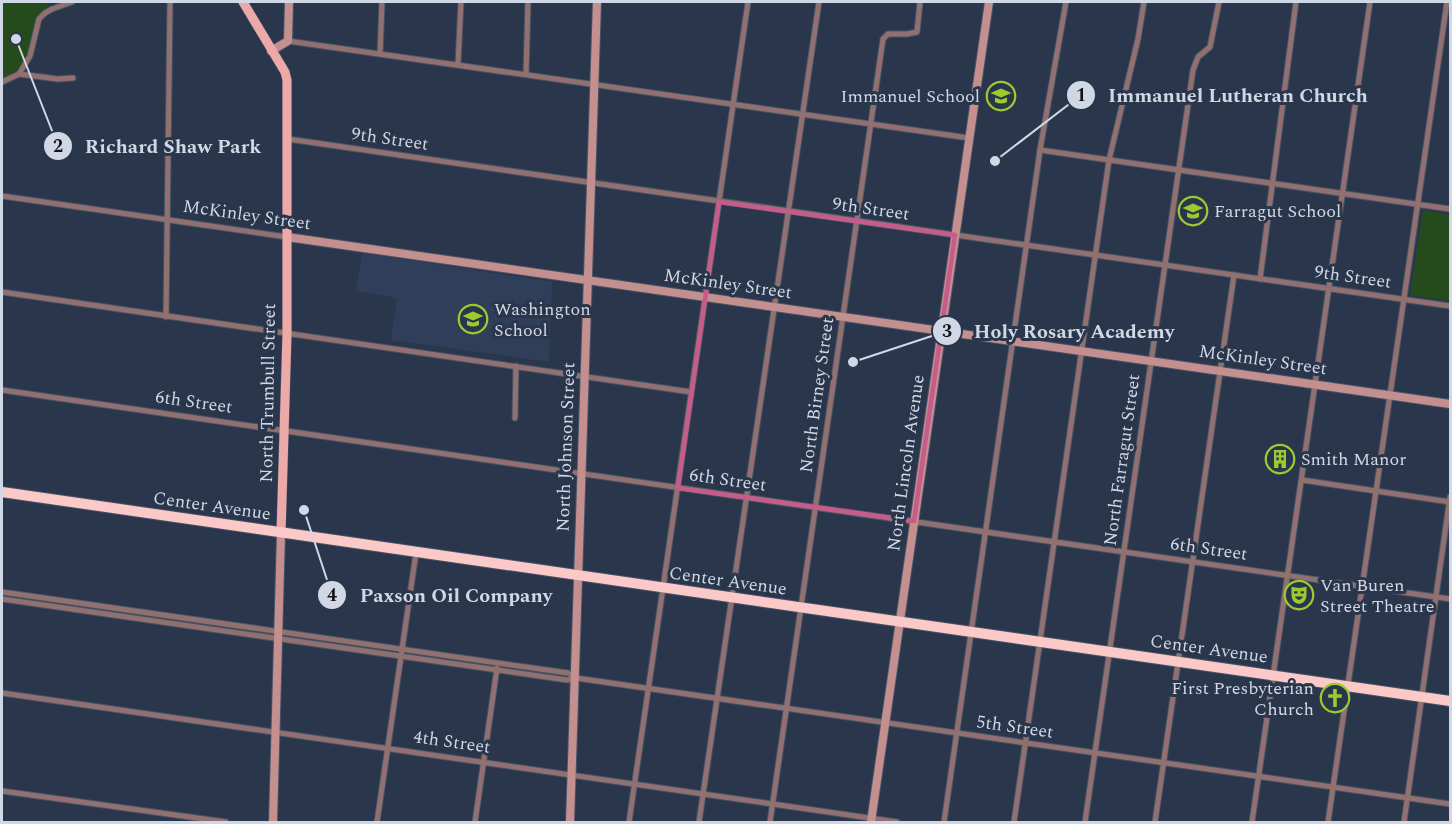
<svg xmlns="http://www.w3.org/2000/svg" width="1452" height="824" font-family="Spectral,serif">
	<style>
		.built { fill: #303f59 }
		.green { fill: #254b1c }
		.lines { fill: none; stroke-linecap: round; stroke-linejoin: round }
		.street-casing { stroke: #485367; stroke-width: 7 }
		.secondary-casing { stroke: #485367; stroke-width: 10 }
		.primary-casing { stroke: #485367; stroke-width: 10 }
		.highway-casing { stroke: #485367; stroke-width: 12 }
		.street { stroke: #917070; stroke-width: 5 }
		.secondary { stroke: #c4908f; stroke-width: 8 }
		.primary { stroke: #eba9a8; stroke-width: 9 }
		.highway { stroke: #fac9c8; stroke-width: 10 }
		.marked { fill: none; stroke: #c75b8b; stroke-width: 4.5; stroke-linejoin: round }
		.labels { text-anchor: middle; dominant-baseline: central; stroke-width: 6; stroke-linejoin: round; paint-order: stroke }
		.poi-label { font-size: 18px; fill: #d1d8e5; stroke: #2a364b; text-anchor: start }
		.street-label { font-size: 18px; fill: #d1d8e5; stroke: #2a364b }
		.leader { fill: none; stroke: #d1d8e5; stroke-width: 2 }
		.callout-dot { fill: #d1d8e5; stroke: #2a364b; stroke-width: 2 }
		.mark-label { font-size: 18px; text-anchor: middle; font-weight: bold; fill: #111 }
		.callout-label { font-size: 20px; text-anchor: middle; font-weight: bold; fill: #d1d8e5; stroke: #2a364b; stroke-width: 6; stroke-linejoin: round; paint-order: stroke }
	</style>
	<rect width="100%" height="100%" fill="#2a364b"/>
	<path class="built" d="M362 253 552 282 549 362 391 340 397 298 356 291Z"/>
	<g class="green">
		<path d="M2 2H47L49 6C30 16 34 40 26 57 21 68 12 73 2 79Z"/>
		<path d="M1423 210 1450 215V301L1410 295Z"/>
	</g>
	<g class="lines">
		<g class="street-casing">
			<g id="street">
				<path d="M288 41 969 138"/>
				<path d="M380 54 382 2"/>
				<path d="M458 64 461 2"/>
				<path d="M19 74 30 56 39 19 45 13 52 9 72 2"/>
				<path d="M526 74 528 2"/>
				<path d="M2 82 19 74 58 79 73 78"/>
				<path d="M288 139 1450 306"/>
				<path d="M1040 150 1450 209"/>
				<path d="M2 196 287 237"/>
				<path d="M1260 279 1296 2"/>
				<path d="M2 292 691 392"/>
				<path d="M166 317 170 2"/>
				<path d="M2 390 1450 599"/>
				<path d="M515 418 516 366"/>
				<path d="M1302 480 1450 502"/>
				<path d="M2 592 568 673 576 678 1450 804"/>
				<path d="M2 599 567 680 576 678"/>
				<path d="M2 693 897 822"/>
				<path d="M2 791 226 822"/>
				<path d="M377 822 416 553"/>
				<path d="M475 822 497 668"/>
				<path d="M629 822 748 2"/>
				<path d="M699 822 819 2"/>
				<path d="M770 822 883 39 888 34H907L917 32 920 2"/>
				<path d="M944 822 1040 150 1066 2"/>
				<path d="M1014 822 1109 160 1138 39 1144 2"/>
				<path d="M1085 822 1193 70 1198 57 1210 47 1219 2"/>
				<path d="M1155 822 1234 275"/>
				<path d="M1252 822 1370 2"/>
				<path d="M1328 822 1447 2"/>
				<path d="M1404 822 1450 497"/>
			</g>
		</g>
		<g class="secondary-casing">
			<g id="secondary">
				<path d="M271 51 288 41 289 2"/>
				<path d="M287 237 1450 404"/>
				<path d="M273 822 281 533"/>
				<path d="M570 822 597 2"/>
				<path d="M871 822 989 2"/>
			</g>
		</g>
		<g class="primary-casing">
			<path id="primary" d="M243 2 285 72 287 80V334L281 533"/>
		</g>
		<g class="highway-casing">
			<path id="highway" d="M2 492 1450 701"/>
		</g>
		<use href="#street" class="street"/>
		<use href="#secondary" class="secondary"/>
		<use href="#primary" class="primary"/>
		<use href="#highway" class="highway"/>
	</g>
	<path class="marked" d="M719 202 955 235 914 521 678 488Z"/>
	<defs>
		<g id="school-ring" transform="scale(1.5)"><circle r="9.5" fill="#2a364b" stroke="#9dca30" stroke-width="1.5"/><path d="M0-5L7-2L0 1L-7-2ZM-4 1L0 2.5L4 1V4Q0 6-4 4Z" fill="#9dca30"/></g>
		<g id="building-ring" transform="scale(1.5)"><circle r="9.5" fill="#2a364b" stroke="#9dca30" stroke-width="1.5"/><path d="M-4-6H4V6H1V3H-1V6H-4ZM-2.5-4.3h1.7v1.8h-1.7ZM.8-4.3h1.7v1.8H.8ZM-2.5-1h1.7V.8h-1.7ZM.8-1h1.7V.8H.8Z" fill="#9dca30"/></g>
		<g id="theatre-ring" transform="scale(1.5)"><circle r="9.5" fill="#2a364b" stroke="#9dca30" stroke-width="1.5"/><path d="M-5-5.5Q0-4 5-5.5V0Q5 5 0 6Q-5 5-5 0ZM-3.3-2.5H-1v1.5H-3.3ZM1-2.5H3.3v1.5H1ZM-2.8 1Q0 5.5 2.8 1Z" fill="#9dca30"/></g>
		<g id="church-ring" transform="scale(1.5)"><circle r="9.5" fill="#2a364b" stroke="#9dca30" stroke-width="1.5"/><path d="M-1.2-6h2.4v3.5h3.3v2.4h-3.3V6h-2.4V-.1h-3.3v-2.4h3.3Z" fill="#9dca30"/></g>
	</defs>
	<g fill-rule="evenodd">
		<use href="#school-ring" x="1001" y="96"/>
		<use href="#school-ring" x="1193" y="211"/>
		<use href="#school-ring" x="473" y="319"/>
		<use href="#building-ring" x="1280" y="459"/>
		<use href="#theatre-ring" x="1299" y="595"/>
		<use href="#church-ring" x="1335" y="698"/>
	</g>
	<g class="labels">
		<g class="poi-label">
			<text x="980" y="96" text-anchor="end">Immanuel School</text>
			<text x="1214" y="211">Farragut School</text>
			<text x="494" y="309">Washington<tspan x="494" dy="21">School</tspan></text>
			<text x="1301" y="459">Smith Manor</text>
			<text x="1320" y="585">Van Buren<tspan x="1320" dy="21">Street Theatre</tspan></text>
			<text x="1314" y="688" text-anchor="end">First Presbyterian<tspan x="1314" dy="21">Church</tspan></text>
		</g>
		<g class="street-label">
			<text transform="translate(390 139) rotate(8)">9th Street</text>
			<text transform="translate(871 209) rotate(8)">9th Street</text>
			<text transform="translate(247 215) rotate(8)">McKinley Street</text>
			<text transform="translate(1353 277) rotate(8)">9th Street</text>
			<text transform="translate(728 284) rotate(8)">McKinley Street</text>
			<text transform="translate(1263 360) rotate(8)">McKinley Street</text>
			<text transform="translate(268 393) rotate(-89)">North Trumbull Street</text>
			<text transform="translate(817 395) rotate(-82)">North Birney Street</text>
			<text transform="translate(194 402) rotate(8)">6th Street</text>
			<text transform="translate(566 447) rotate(-88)">North Johnson Street</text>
			<text transform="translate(1122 460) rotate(-82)">North Farragut Street</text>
			<text transform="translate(906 463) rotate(-82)">North Lincoln Avenue</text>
			<text transform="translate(728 480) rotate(8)">6th Street</text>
			<text transform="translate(212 506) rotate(8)">Center Avenue</text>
			<text transform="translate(1209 549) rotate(8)">6th Street</text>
			<text transform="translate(728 581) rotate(8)">Center Avenue</text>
			<text transform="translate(1209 649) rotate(8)">Center Avenue</text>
			<text transform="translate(1015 727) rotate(8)">5th Street</text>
			<text transform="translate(452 742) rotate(8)">4th Street</text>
		</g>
	</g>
	<path class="leader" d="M995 161L1081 95M16 39L58 146M853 362L947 331M304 510L332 595"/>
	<g class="callout-dot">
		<circle cx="995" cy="161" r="6"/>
		<circle cx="16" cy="39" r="6"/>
		<circle cx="853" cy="362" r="6"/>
		<circle cx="304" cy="510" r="6"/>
		<circle cx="1081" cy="95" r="15"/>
		<circle cx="58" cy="146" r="15"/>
		<circle cx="947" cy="331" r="15"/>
		<circle cx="332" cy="595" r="15"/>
	</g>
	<g class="mark-label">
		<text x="1081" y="101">1</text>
		<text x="58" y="152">2</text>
		<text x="947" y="337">3</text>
		<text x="332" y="601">4</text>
	</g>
	<g class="callout-label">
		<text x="1238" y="102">Immanuel Lutheran Church</text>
		<text x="173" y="153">Richard Shaw Park</text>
		<text x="1074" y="338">Holy Rosary Academy</text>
		<text x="456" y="602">Paxson Oil Company</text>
	</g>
	<rect width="1452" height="824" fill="none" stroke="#d1d8e5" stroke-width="6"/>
</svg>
